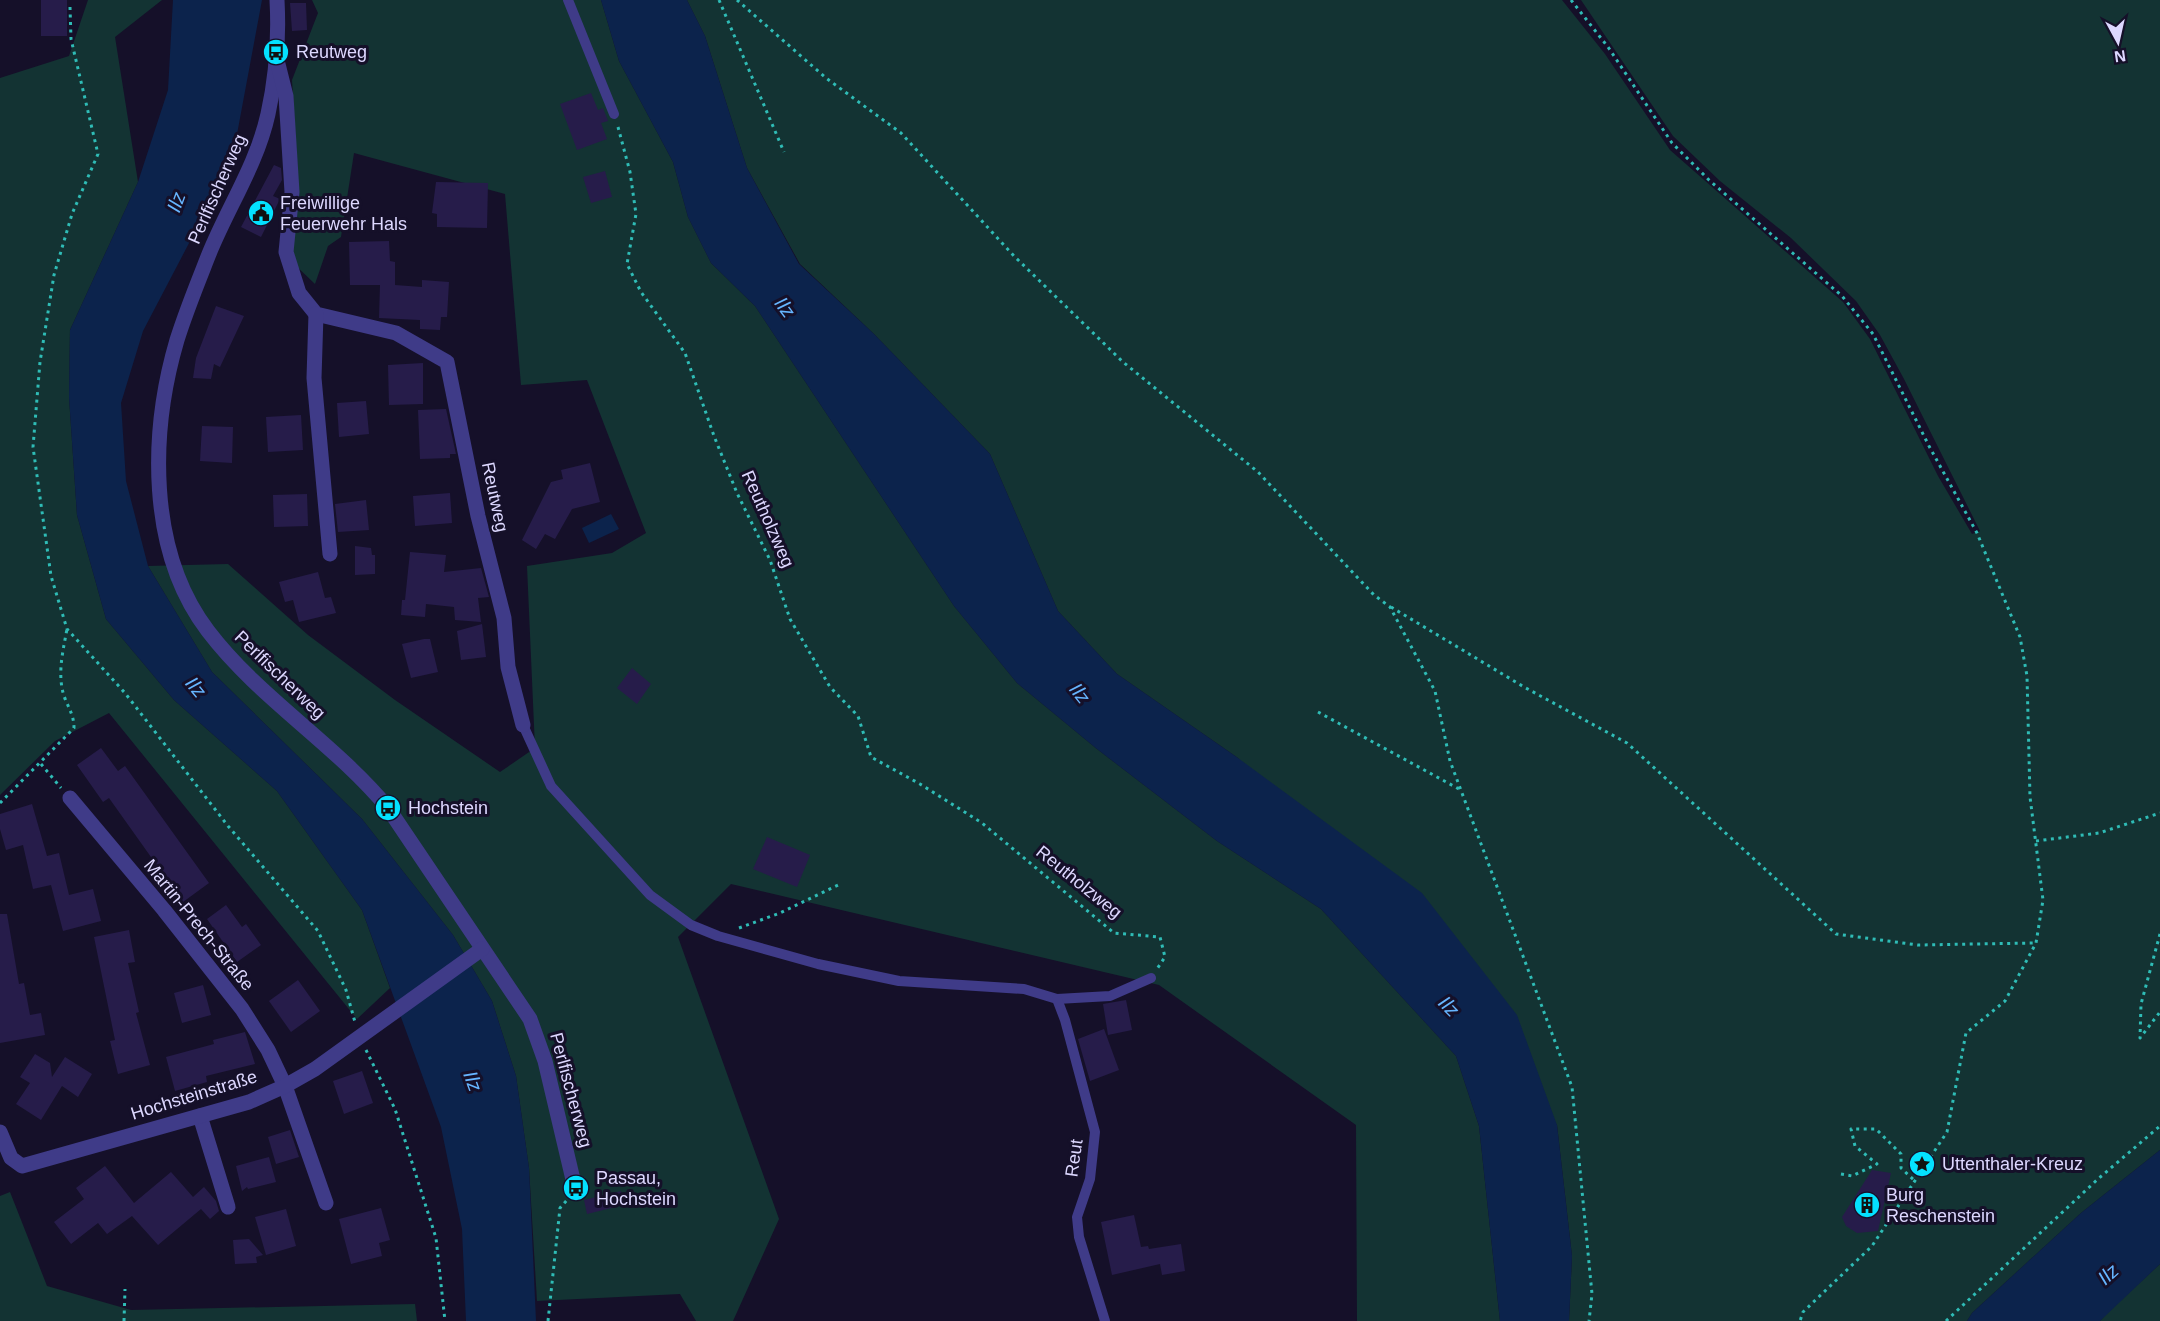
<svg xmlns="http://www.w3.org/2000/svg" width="2160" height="1321" font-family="Helvetica,sans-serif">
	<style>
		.green { fill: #133333 }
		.water { fill: #0c234c }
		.building { fill: #261c4a }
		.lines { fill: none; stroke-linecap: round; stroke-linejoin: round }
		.path { stroke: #2fbcb6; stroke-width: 3; stroke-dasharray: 3 4.5; stroke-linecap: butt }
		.lane { stroke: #3f3b88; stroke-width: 10 }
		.street { stroke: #3f3b88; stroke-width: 15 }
		.labels { text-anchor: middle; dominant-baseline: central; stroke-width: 6; stroke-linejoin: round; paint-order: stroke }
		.poi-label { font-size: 18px; fill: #ddd8ff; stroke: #151029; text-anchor: start }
		.street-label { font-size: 18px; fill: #ddd8ff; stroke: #151029 }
		.water-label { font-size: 20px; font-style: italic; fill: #66b5ff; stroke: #151029 }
	</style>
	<rect width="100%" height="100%" fill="#151029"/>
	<g class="green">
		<path d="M88 0H162L115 37 138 182 70 330 69 397 77 515 106 619 174 700 277 791 362 910 390 988 357 1019 109 713 55 741 0 795V78L69 56Z"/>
		<path d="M312 0H601L619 61 673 162 688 217 711 263 755 306 954 606 1017 683 1097 749 1217 841 1321 909 1456 1056 1479 1126 1500 1321H1357L1356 1125 1159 985 731 884 678 937 779 1219 733 1321H696L680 1294 537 1301 529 1168 516 1076 492 1001 453 935 362 819 212 672 148 566 228 564 308 635 395 700 500 772 535 748 527 566 612 553 646 533 587 380 521 385 505 194 354 153 341 237 328 246 315 284 292 262 298 176 292 80 318 13Z"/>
		<path d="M687 0H1562L1605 54 1670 150 1843 302 1870 339 1938 476 1972 534 1980 531 1904 379 1880 335 1856 301 1791 238 1720 181 1673 136 1581 0H2160V1150L2081 1213 1972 1313 1967 1321H1569L1572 1256 1557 1125 1238 758 1117 674 1058 611 990 454 874 334 800 264 747 168 705 36Z"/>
		<path d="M10 1192 47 1286 131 1310 415 1304 417 1321H0V1196Z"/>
		<path d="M2160 1264V1321H2100L2106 1314Z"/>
	</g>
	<g class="water">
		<path d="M173 0H262L232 161 143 331 121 403 126 481 148 566 212 672 362 819 453 935 492 1001 516 1076 529 1168 536 1321H466L462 1229 441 1127 362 910 277 791 174 700 106 619 77 515 69 397 70 330 138 182 168 90Z"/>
		<path d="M601 0H687L705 36 747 168 799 264 874 334 990 454 1058 611 1117 674 1238 758 1422 893 1517 1015 1557 1125 1572 1256 1569 1321H1500L1479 1126 1456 1056 1321 909 1217 841 1097 749 1017 683 954 606 755 306 711 263 688 217 673 162 619 61Z"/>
		<path d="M611 514 619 529 589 543 582 528Z"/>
		<path d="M2160 1150V1264L2100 1321H1967L1972 1313 2081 1213Z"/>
	</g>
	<g class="building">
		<rect x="41" y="0" width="26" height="36"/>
		<path d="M290 3H306L307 30 292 31Z"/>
		<path d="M591 93 598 110 603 108 608 121 601 123 607 139 577 150 560 104Z"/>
		<path d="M274 165 281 168 282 180 273 196 280 199 261 237 241 227Z"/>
		<path d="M605 171 612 197 591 203 583 177Z"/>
		<path d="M436 182 488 183 487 228 437 227V214L432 213Z"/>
		<path d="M389 241 390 261 395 262V285L422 287V280L449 282 447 317H441L440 330 420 329V320L379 318 380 285H350L349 242Z"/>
		<path d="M216 306 244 316 220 367 214 364 211 379 193 378 196 358Z"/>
		<path d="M423 363V404L389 405 388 365Z"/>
		<path d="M366 401 369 434 339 437 337 403Z"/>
		<path d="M446 409 456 454H450V458L420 459 418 410Z"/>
		<path d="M301 415 303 450 268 452 266 417Z"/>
		<path d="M202 426 233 427 232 463 200 461Z"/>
		<path d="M590 463 600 502 572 509 555 539 545 534 536 549 522 540 551 482 563 479 561 470Z"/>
		<path d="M450 493 452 523 415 526 413 496Z"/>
		<path d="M307 494 308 526 274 527 273 495Z"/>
		<path d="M366 500 369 530 338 532 335 504Z"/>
		<path d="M355 546 371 548 372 555H375V574L355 575Z"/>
		<path d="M410 552 446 555 444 572 481 568 489 597 478 598 481 622 455 620 454 607 426 604 425 617 401 615 402 600H405Z"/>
		<path d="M318 572 325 598 331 597 336 613 299 622 293 600 285 602 279 582Z"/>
		<path d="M482 624 486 657 461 660 457 631Z"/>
		<path d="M424 639H430L438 672 411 678 402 644Z"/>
		<path d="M632 668 651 684 637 704 617 688Z"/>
		<path d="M101 748 118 771 125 766 209 883 183 902 109 798 103 802 77 765Z"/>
		<path d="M32 804 47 856 59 853 69 895 93 889 101 921 63 931 51 885 33 889 23 845 6 850 0 829V814Z"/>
		<path d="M767 837 810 855 797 887 753 869Z"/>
		<path d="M226 905 242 927 246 924 261 945 237 962 207 919Z"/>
		<path d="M0 914H7L19 984 24 983 30 1015 41 1013 45 1035 0 1043Z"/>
		<path d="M129 930 135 962 128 963 139 1012 136 1013 150 1065 118 1074 110 1041 115 1040 94 937Z"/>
		<path d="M298 980 320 1011 291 1032 269 1001Z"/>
		<path d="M203 985 211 1015 182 1023 174 993Z"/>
		<path d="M1126 1000 1132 1030 1108 1035 1103 1004Z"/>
		<path d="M1104 1029 1119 1070 1090 1081 1078 1039Z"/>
		<path d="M245 1032 255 1064 206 1076 207 1082 175 1091 166 1057 214 1044 213 1040Z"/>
		<path d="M35 1054 50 1063 52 1077 65 1057 92 1074 78 1097 62 1086 41 1120 16 1104 30 1083 20 1077Z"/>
		<path d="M362 1071 373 1103 344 1114 333 1081Z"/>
		<path d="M290 1130 299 1157 276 1164 268 1137Z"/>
		<path d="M269 1157 276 1182 248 1189 247 1187 242 1191 236 1166Z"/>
		<path d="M105 1166 134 1203 171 1172 193 1197 204 1187 216 1201 219 1211 210 1219 201 1209 158 1245 132 1216 107 1234 98 1223 71 1244 54 1222 84 1199 76 1188Z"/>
		<path d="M1872 1170 1891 1173 1878 1231 1857 1233 1846 1226 1842 1217Z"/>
		<path d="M621 1191 624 1205 587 1214 584 1200Z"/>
		<path d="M381 1208 390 1240 379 1243 382 1256 351 1264 339 1219Z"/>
		<path d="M286 1209 296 1246 266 1255 255 1217Z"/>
		<path d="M1134 1215 1141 1247 1148 1246 1149 1249 1181 1244 1185 1271 1162 1275 1160 1264 1112 1275 1101 1222Z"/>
		<path d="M249 1239 263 1255 256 1257 257 1263 235 1264 233 1240Z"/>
	</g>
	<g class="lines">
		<g class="path">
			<path d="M719 0 784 152"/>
			<path d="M737 0 826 78 901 133 1014 256 1123 362 1258 472 1374 595 1390 607 1435 691 1450 761 1572 1087 1592 1294 1589 1321"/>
			<path d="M1571 0 1608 47 1672 143 1709 180 1842 296 1873 334 1929 446 1977 533 2020 637 2027 676 2030 797 2043 900 2036 943 2005 1001 1966 1033 1947 1132 1872 1246 1803 1312 1800 1321"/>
			<path d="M70 7 71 39 98 154 72 214 54 275 40 362 33 447 51 576 67 629 125 693 228 826 318 931 346 990 355 1022"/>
			<path d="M618 127 630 172 636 214 627 264 641 292 685 353 714 436 737 493 770 560 790 619 830 687 858 716 871 757 920 784 982 823 1114 933 1160 937 1165 957 1157 969"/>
			<path d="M1391 607 1524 687 1627 743 1836 934 1918 945 2035 943"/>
			<path d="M1318 712 1459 789"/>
			<path d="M41 764 61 788"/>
			<path d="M0 803 74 728C74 715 68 707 64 696 57 674 63 651 67 629"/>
			<path d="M2036 841 2099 833 2160 813"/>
			<path d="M739 928 780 913 838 885"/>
			<path d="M2160 934 2141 1004 2140 1038 2160 1012"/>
			<path d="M366 1050 395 1109 436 1238 445 1321"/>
			<path d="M1841 1174 1852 1176 1877 1164 1855 1146 1851 1129H1876L1901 1154V1168L1916 1182"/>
			<path d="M124 1321 125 1289"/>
			<path d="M548 1321 560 1208 567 1200"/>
			<path d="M1946 1321 2098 1179 2160 1126"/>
		</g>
		<g class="lane">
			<path d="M568 0 614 114"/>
			<path d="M523 725 551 786 650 895 691 925 718 936 818 964 899 981 1024 989 1057 999 1110 996 1151 978"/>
			<path d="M1057 999 1065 1020 1095 1132 1090 1179 1077 1217 1079 1237 1105 1321"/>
		</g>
		<g class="street">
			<path d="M277 0C279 37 276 78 268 114 257 164 228 207 209 254 198 282 186 311 177 340 150 432 147 551 208 631 259 698 334 743 388 808L530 1019 545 1061 575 1188"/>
			<path d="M278 64 286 96 292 192 286 252 299 293 316 314 396 333 447 362 478 516 504 618 508 667 523 725"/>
			<path d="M316 314 314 378 330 554"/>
			<path d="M70 798 164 910 242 1009 268 1050 285 1086 326 1203"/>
			<path d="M200 1116 228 1207"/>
			<path d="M0 1132 11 1158 22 1166 249 1102 285 1086 315 1069 482 949"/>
		</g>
	</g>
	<defs>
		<g id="bus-disc" transform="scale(1.35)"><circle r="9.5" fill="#04e1ff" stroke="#151029"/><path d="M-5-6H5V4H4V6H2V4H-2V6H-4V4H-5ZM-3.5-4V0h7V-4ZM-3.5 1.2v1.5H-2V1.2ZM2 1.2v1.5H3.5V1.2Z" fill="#111"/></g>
		<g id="civic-disc" transform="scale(1.35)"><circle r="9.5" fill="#04e1ff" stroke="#151029"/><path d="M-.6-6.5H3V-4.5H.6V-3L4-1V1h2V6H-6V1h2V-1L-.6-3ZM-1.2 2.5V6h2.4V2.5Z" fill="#111"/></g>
		<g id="sight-disc" transform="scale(1.35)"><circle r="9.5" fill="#04e1ff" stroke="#151029"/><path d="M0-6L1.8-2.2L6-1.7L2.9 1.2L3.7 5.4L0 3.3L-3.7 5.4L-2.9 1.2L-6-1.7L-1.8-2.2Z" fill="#111"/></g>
		<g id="building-disc" transform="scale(1.35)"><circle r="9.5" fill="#04e1ff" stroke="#151029"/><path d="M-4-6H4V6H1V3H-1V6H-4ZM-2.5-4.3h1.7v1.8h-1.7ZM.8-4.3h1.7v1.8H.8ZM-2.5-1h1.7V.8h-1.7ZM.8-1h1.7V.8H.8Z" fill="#111"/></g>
	</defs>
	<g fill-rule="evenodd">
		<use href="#bus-disc" x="276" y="52"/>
		<use href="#civic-disc" x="261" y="213"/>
		<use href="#bus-disc" x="388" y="808"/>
		<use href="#sight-disc" x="1922" y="1164"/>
		<use href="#bus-disc" x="576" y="1188"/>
		<use href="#building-disc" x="1867" y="1205"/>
	</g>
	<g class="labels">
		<g class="poi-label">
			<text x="296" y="52">Reutweg</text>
			<text x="280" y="203">Freiwillige<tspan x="280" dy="21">Feuerwehr Hals</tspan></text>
			<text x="408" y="808">Hochstein</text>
			<text x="1942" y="1164">Uttenthaler-Kreuz</text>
			<text x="596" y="1178">Passau,<tspan x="596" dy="21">Hochstein</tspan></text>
			<text x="1886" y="1195">Burg<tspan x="1886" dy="21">Reschenstein</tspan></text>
		</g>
		<g class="street-label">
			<text transform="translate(217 189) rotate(-66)">Perlfischerweg</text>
			<text transform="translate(495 497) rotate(78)">Reutweg</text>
			<text transform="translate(768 519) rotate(66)">Reutholzweg</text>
			<text transform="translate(280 675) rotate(44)">Perlfischerweg</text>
			<text transform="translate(1079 882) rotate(39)">Reutholzweg</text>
			<text transform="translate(199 925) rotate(51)">Martin-Prech-Straße</text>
			<text transform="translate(571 1090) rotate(75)">Perlfischerweg</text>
			<text transform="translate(194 1095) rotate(-17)">Hochsteinstraße</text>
			<text transform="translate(1074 1158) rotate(-82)">Reut</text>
		</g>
		<g class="water-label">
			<text transform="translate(176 202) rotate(-70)">Ilz</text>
			<text transform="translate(785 307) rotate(53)">Ilz</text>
			<text transform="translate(196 687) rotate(50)">Ilz</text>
			<text transform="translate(1080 693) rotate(52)">Ilz</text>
			<text transform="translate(1449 1006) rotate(45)">Ilz</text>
			<text transform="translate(473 1081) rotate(70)">Ilz</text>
			<text transform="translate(2108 1274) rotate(-42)">Ilz</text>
		</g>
	</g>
	<g transform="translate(2118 42) rotate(172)" stroke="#151029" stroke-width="4.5" paint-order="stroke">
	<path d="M0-4.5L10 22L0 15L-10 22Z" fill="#ddd8ff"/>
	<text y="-9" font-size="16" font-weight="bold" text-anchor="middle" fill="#ddd8ff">N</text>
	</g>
</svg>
